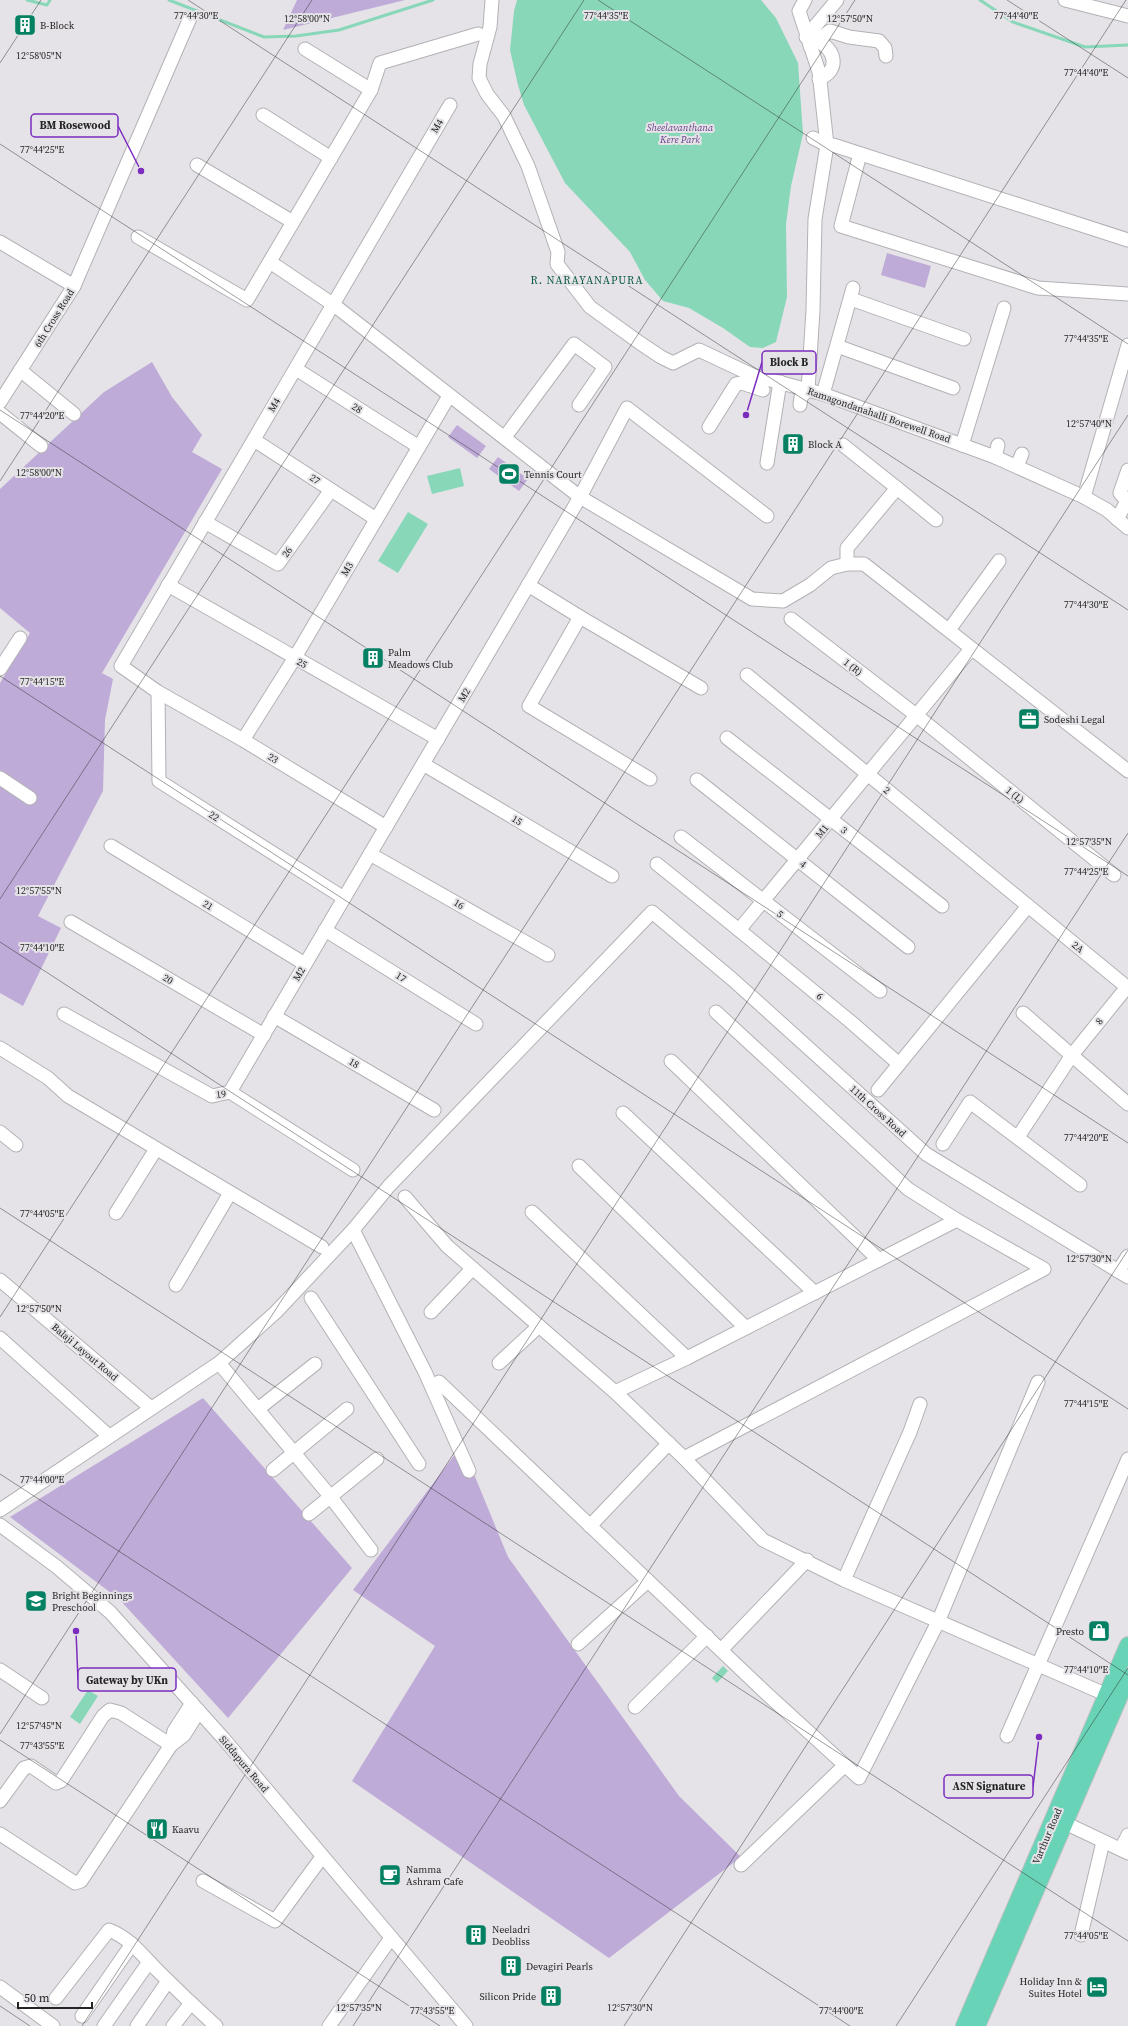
<svg xmlns="http://www.w3.org/2000/svg" width="1128" height="2026" font-family="'Source Serif 4',serif">
	<style>
		.green { fill: #bfabd8 }
		.water { fill: #89d7b9 }
		.lines { fill: none; stroke-linecap: round; stroke-linejoin: round }
		.stream { stroke: #89d7b9; stroke-width: 3 }
		.minor-casing { stroke: #b3b1b5; stroke-width: 15 }
		.major-casing { stroke: #c2c2c2; stroke-width: 18 }
		.minor { stroke: #fff; stroke-width: 13 }
		.major { stroke: #69d3b8; stroke-width: 16 }
		.ticks { fill: none; stroke: #252526; stroke-width: 1; stroke-opacity: 0.45 }
		.labels { text-anchor: middle; dominant-baseline: central; stroke-width: 4; stroke-linejoin: round; paint-order: stroke }
		.poi-label { font-size: 10px; fill: #252526; stroke: #e5e3e7; text-anchor: start }
		.street-label { font-size: 10px; fill: #252526; stroke: #e5e3e7 }
		.park-label { font-size: 10px; font-style: italic; fill: #67438c; stroke: #e5e3e7 }
		.neighbourhood-label { font-size: 11px; letter-spacing: 1px; fill: #0c5a44; stroke: #e5e3e7 }
		.ticks-label { font-size: 10px; text-anchor: middle; fill: #252526; stroke: #e5e3e7; stroke-width: 4; stroke-linejoin: round; paint-order: stroke }
		.leader { fill: none; stroke: #7b2cbf; stroke-width: 1.5 }
		.callout-dot { fill: #7b2cbf; stroke: #e5e3e7; stroke-width: 1.5 }
		.callout { fill: #e5e3e7; stroke: #7b2cbf; stroke-width: 1.5 }
		.callout-label { font-size: 11px; text-anchor: middle; font-weight: bold; fill: #252526 }
	</style>
	<rect width="100%" height="100%" fill="#e5e3e7"/>
	<g class="green">
		<path d="M297 0H405L283 30Z"/>
		<path d="M887 253 931 266 925 288 881 275Z"/>
		<path d="M152 362 172 397 202 435 192 452 222 469 102 673 113 679 105 720 103 791 38 916 61 928 23 1006 0 993V683L30 633 0 608V489L104 392Z"/>
		<path d="M457 425 486 446 477 458 448 437Z"/>
		<path d="M498 457 528 479 519 491 489 469Z"/>
		<path d="M203 1398 352 1568 228 1718 119 1599 10 1517Z"/>
		<path d="M462 1445 508 1557 679 1796 741 1857 609 1958 352 1781 435 1646 353 1590Z"/>
	</g>
	<g class="water">
		<path d="M517 0H761L776 18 798 63 803 134 791 186 786 224 787 297 776 342 763 348 750 347 723 328 689 308 663 301 645 280 630 252 565 183 524 105 518 85 510 50 514 11Z"/>
		<path d="M460 468 464 486 432 494 427 476Z"/>
		<path d="M408 512 428 524 398 573 378 561Z"/>
		<path d="M723 1666 728 1671 717 1683 712 1678Z"/>
		<path d="M88 1690 98 1696 80 1724 70 1717Z"/>
	</g>
	<g class="lines">
		<g class="stream">
			<path d="M27 0 47 5 50 0"/>
			<path d="M169 0 264 37 296 36 339 30 433 0"/>
			<path d="M980 0 1013 22 1085 47 1128 45"/>
		</g>
		<g class="minor-casing">
			<g id="minor">
				<path d="M492 0 490 27 480 64 479 78 487 94 504 116 528 166 558 252 557 264 590 307 640 343 661 357 673 363 699 350 752 375 823 394 995 457 1084 497 1107 510 1128 528"/>
				<path d="M1065 0 1128 16"/>
				<path d="M806 37 837 0"/>
				<path d="M818 41C836 51 840 70 819 79"/>
				<path d="M810 46 830 31 849 37 879 41 885 48 886 56"/>
				<path d="M305 49 371 90"/>
				<path d="M263 115 331 158"/>
				<path d="M813 138 827 145"/>
				<path d="M833 145 1128 240"/>
				<path d="M860 154 841 226 1038 288 1128 294"/>
				<path d="M197 165 293 222"/>
				<path d="M138 237 247 300 371 90 380 63 478 34"/>
				<path d="M0 242 74 286 0 402"/>
				<path d="M270 262 334 305 580 497 627 408 767 516"/>
				<path d="M74 286 190 18"/>
				<path d="M851 299 964 339"/>
				<path d="M837 346 953 388"/>
				<path d="M296 369 419 447"/>
				<path d="M20 370 74 414"/>
				<path d="M748 385 763 390"/>
				<path d="M823 394 853 288"/>
				<path d="M800 405 801 397 808 390 813 310 815 219 827 145 819 72 799 11 805 0"/>
				<path d="M0 413 41 446"/>
				<path d="M709 427 736 384 742 383 748 385 752 375"/>
				<path d="M505 437 574 344 605 367 579 405"/>
				<path d="M254 440 376 519"/>
				<path d="M843 445 897 488 847 548V564"/>
				<path d="M962 445 1004 308"/>
				<path d="M995 457 998 445"/>
				<path d="M767 463 780 382"/>
				<path d="M1017 466 1022 454"/>
				<path d="M897 488 936 520"/>
				<path d="M1084 497 1128 345"/>
				<path d="M1117 519 1126 503V500L1120 493 1128 470"/>
				<path d="M205 522 278 564 331 490"/>
				<path d="M168 585 438 739"/>
				<path d="M528 585 580 617 529 706 650 779"/>
				<path d="M580 617 701 688"/>
				<path d="M791 619 916 715 1114 875"/>
				<path d="M949 630 999 561"/>
				<path d="M0 669 20 638"/>
				<path d="M747 675 1128 988"/>
				<path d="M158 692 159 781 344 898"/>
				<path d="M727 738 942 906"/>
				<path d="M243 740 294 659 449 396"/>
				<path d="M423 764 612 876"/>
				<path d="M0 778 30 798"/>
				<path d="M697 780 908 947"/>
				<path d="M386 827 243 740 158 692 121 666 450 105"/>
				<path d="M681 837 880 991"/>
				<path d="M111 846 305 964"/>
				<path d="M370 854 548 955"/>
				<path d="M657 864 739 930 971 649"/>
				<path d="M71 922 264 1035"/>
				<path d="M325 930 476 1024"/>
				<path d="M739 930 851 1022 899 1064"/>
				<path d="M716 1012 908 1189 957 1220"/>
				<path d="M1023 1013 1128 1104"/>
				<path d="M64 1014 212 1096 230 1092 353 1170"/>
				<path d="M274 1016 434 1110"/>
				<path d="M0 1048 48 1078 68 1096 322 1247"/>
				<path d="M671 1061 879 1260"/>
				<path d="M878 1090 1028 906"/>
				<path d="M230 1092 580 497 752 599 783 601 810 585 831 568 847 564H864L1128 771"/>
				<path d="M623 1113 815 1293"/>
				<path d="M0 1132 16 1145"/>
				<path d="M1018 1137 1072 1055 1127 987"/>
				<path d="M943 1144 970 1102 1080 1185"/>
				<path d="M579 1166 746 1328"/>
				<path d="M405 1197 447 1246 615 1392 684 1458 763 1540 844 1580 1114 1698"/>
				<path d="M532 1212 687 1358"/>
				<path d="M116 1213 156 1149"/>
				<path d="M353 1230 425 1372 469 1471"/>
				<path d="M1118 1271 1128 1256"/>
				<path d="M0 1280 151 1408"/>
				<path d="M176 1285 230 1193"/>
				<path d="M311 1298 419 1464"/>
				<path d="M431 1312 472 1269"/>
				<path d="M0 1338 109 1436"/>
				<path d="M219 1363 330 1496 371 1550"/>
				<path d="M499 1363 539 1326"/>
				<path d="M439 1382 767 1694 859 1778 938 1622 1038 1382"/>
				<path d="M615 1392 687 1358 957 1220 1044 1269 684 1458"/>
				<path d="M258 1409 315 1364"/>
				<path d="M273 1470 347 1409"/>
				<path d="M0 1510 219 1363 276 1312 353 1230 389 1186 652 912 732 979 926 1154 1128 1277"/>
				<path d="M309 1514 377 1459"/>
				<path d="M0 1525 57 1567 110 1612 223 1738 466 2026"/>
				<path d="M590 1526 669 1443"/>
				<path d="M844 1580 910 1432 920 1404"/>
				<path d="M578 1644 648 1581"/>
				<path d="M722 1649 807 1560"/>
				<path d="M0 1670 42 1698"/>
				<path d="M635 1707 707 1636"/>
				<path d="M1007 1736 1128 1459"/>
				<path d="M171 1745 184 1735 199 1711"/>
				<path d="M0 1801 24 1768 31 1766 56 1783 61 1781 103 1716 110 1710 121 1713 171 1745"/>
				<path d="M1065 1823 1128 1853"/>
				<path d="M0 1834 75 1883 81 1881 171 1745 174 1731 192 1703"/>
				<path d="M1121 1849 1128 1835"/>
				<path d="M741 1865 844 1766"/>
				<path d="M203 1881 275 1921 322 1857"/>
				<path d="M1081 1935 1103 1842"/>
				<path d="M0 1987 53 2026"/>
				<path d="M56 1998 109 1930C130 1938 143 1956 158 1971 177 1990 196 2008 216 2026"/>
				<path d="M82 2016 132 1944"/>
				<path d="M104 2026 149 1962"/>
				<path d="M137 2026 168 1981"/>
				<path d="M173 2026 191 2003"/>
				<path d="M329 2026 391 1938"/>
			</g>
		</g>
		<g class="major-casing">
			<g id="major">
				<path d="M964 2026 1128 1645"/>
				<path d="M977 2026 1128 1677"/>
			</g>
		</g>
		<use href="#minor" class="minor"/>
		<use href="#major" class="major"/>
	</g>
	<path class="ticks" d="M188 0 1128 610M598 0 1128 344M1007 0 1128 78M0 63 41 0M0 144 1128 876M0 410 1128 1143M0 481 312 0M0 676 1128 1409M0 899 584 0M0 942 1128 1675M0 1208 1128 1941M0 1317 855 0M0 1474 850 2026M0 1734 1126 0M0 1740 440 2026M0 2006 30 2026M82 2026 1128 415M353 2026 1128 833M624 2026 1128 1250M896 2026 1128 1668"/>
	<defs>
		<g id="building-square" transform="scale(1.15)"><rect x="-9" y="-9" width="18" height="18" rx="4" fill="#048162" stroke="#e5e3e7"/><path d="M-4-6H4V6H1V3H-1V6H-4ZM-2.5-4.3h1.7v1.8h-1.7ZM.8-4.3h1.7v1.8H.8ZM-2.5-1h1.7V.8h-1.7ZM.8-1h1.7V.8H.8Z" fill="#fff"/></g>
		<g id="stadium-square" transform="scale(1.15)"><rect x="-9" y="-9" width="18" height="18" rx="4" fill="#048162" stroke="#e5e3e7"/><path d="M0-5a6.5 5 0 1 0 0 10a6.5 5 0 1 0 0-10ZM-3.5-1.8h7v3.6h-7Z" fill="#fff"/></g>
		<g id="office-square" transform="scale(1.15)"><rect x="-9" y="-9" width="18" height="18" rx="4" fill="#048162" stroke="#e5e3e7"/><path d="M-6-3h4V-5.5h4V-3h4V5H-6ZM-1-4.5V-3h2v-1.5ZM-6 0V1H6V0Z" fill="#fff"/></g>
		<g id="school-square" transform="scale(1.15)"><rect x="-9" y="-9" width="18" height="18" rx="4" fill="#048162" stroke="#e5e3e7"/><path d="M0-5L7-2L0 1L-7-2ZM-4 1L0 2.5L4 1V4Q0 6-4 4Z" fill="#fff"/></g>
		<g id="shop-square" transform="scale(1.15)"><rect x="-9" y="-9" width="18" height="18" rx="4" fill="#048162" stroke="#e5e3e7"/><path d="M-5-2.5h2.3a2.7 3.5 0 0 1 5.4 0H5L5.5 6h-11ZM-1.5-2.5h3a1.5 2.3 0 0 0-3 0Z" fill="#fff"/></g>
		<g id="restaurant-square" transform="scale(1.15)"><rect x="-9" y="-9" width="18" height="18" rx="4" fill="#048162" stroke="#e5e3e7"/><path d="M-5-6h1v4h1v-4h1v4h1v-4h1v5L-1.5 .5V6h-2V.5L-5-1ZM5-6V6H3V1.5H1.5Q1.5-4 5-6Z" fill="#fff"/></g>
		<g id="cafe-square" transform="scale(1.15)"><rect x="-9" y="-9" width="18" height="18" rx="4" fill="#048162" stroke="#e5e3e7"/><path d="M-5.5-4.5H6V0H3Q3 3.5 0 3.5H-2.5Q-5.5 3.5-5.5 0ZM3-3.2v2h1.7v-2ZM-6 4.5H4V6H-6Z" fill="#fff"/></g>
		<g id="hotel-square" transform="scale(1.15)"><rect x="-9" y="-9" width="18" height="18" rx="4" fill="#048162" stroke="#e5e3e7"/><path d="M-6-4.5h1.5V1H6V5H4.5V3h-9V5H-6ZM-4 0a1.8 1.8 0 1 1 3.6 0ZM.5 0V-2.5h3Q6-2.5 6 0Z" fill="#fff"/></g>
	</defs>
	<g fill-rule="evenodd">
		<use href="#building-square" x="25" y="25"/>
		<use href="#building-square" x="793" y="444"/>
		<use href="#stadium-square" x="509" y="474"/>
		<use href="#building-square" x="373" y="658"/>
		<use href="#office-square" x="1029" y="719"/>
		<use href="#school-square" x="36" y="1601"/>
		<use href="#shop-square" x="1099" y="1631"/>
		<use href="#restaurant-square" x="157" y="1829"/>
		<use href="#cafe-square" x="390" y="1875"/>
		<use href="#building-square" x="476" y="1935"/>
		<use href="#building-square" x="511" y="1966"/>
		<use href="#hotel-square" x="1097" y="1987"/>
		<use href="#building-square" x="551" y="1996"/>
	</g>
	<g class="labels">
		<g class="poi-label">
			<text x="40" y="25">B-Block</text>
			<text x="808" y="444">Block A</text>
			<text x="524" y="474">Tennis Court</text>
			<text x="388" y="652">Palm<tspan x="388" dy="12">Meadows Club</tspan></text>
			<text x="1044" y="719">Sodeshi Legal</text>
			<text x="52" y="1595">Bright Beginnings<tspan x="52" dy="12">Preschool</tspan></text>
			<text x="1084" y="1631" text-anchor="end">Presto</text>
			<text x="172" y="1829">Kaavu</text>
			<text x="406" y="1869">Namma<tspan x="406" dy="12">Ashram Cafe</tspan></text>
			<text x="492" y="1929">Neeladri<tspan x="492" dy="12">Deobliss</tspan></text>
			<text x="526" y="1966">Devagiri Pearls</text>
			<text x="1082" y="1981" text-anchor="end">Holiday Inn &amp;<tspan x="1082" dy="12">Suites Hotel</tspan></text>
			<text x="536" y="1996" text-anchor="end">Silicon Pride</text>
		</g>
		<g class="street-label">
			<text transform="translate(437 126) rotate(-60)">M4</text>
			<text transform="translate(54 318) rotate(-58)">6th Cross Road</text>
			<text transform="translate(274 405) rotate(-59)">M4</text>
			<text transform="translate(357 408) rotate(32)">28</text>
			<text transform="translate(879 415) rotate(19)">Ramagondanahalli Borewell Road</text>
			<text transform="translate(315 479) rotate(33)">27</text>
			<text transform="translate(287 552) rotate(-55)">26</text>
			<text transform="translate(347 569) rotate(-60)">M3</text>
			<text transform="translate(302 663) rotate(29)">25</text>
			<text transform="translate(853 667) rotate(38)">1 (R)</text>
			<text transform="translate(464 695) rotate(-59)">M2</text>
			<text transform="translate(273 758) rotate(31)">23</text>
			<text transform="translate(887 790) rotate(39)">2</text>
			<text transform="translate(1015 795) rotate(39)">1 (L)</text>
			<text transform="translate(214 816) rotate(32)">22</text>
			<text transform="translate(517 820) rotate(31)">15</text>
			<text transform="translate(844 830) rotate(38)">3</text>
			<text transform="translate(822 831) rotate(-51)">M1</text>
			<text transform="translate(803 864) rotate(38)">4</text>
			<text transform="translate(459 904) rotate(30)">16</text>
			<text transform="translate(208 905) rotate(31)">21</text>
			<text transform="translate(780 914) rotate(38)">5</text>
			<text transform="translate(1078 947) rotate(39)">2A</text>
			<text transform="translate(299 974) rotate(-60)">M2</text>
			<text transform="translate(401 977) rotate(32)">17</text>
			<text transform="translate(168 979) rotate(30)">20</text>
			<text transform="translate(820 996) rotate(39)">6</text>
			<text transform="translate(1099 1021) rotate(-51)">8</text>
			<text transform="translate(354 1063) rotate(30)">18</text>
			<text transform="translate(221 1094) rotate(-7)">19</text>
			<text transform="translate(878 1111) rotate(42)">11th Cross Road</text>
			<text transform="translate(85 1352) rotate(40)">Balaji Layout Road</text>
			<text transform="translate(244 1764) rotate(50)">Siddapura Road</text>
			<text transform="translate(1047 1836) rotate(-67)">Varthur Road</text>
		</g>
		<g class="park-label">
			<text x="680" y="127">Sheelavanthana<tspan x="680" dy="12">Kere Park</tspan></text>
		</g>
		<g class="neighbourhood-label">
			<text x="587" y="280">R. NARAYANAPURA</text>
		</g>
	</g>
	<g class="ticks-label">
		<text x="1016" y="19">77°44'40"E</text>
		<text x="196" y="19">77°44'30"E</text>
		<text x="606" y="19">77°44'35"E</text>
		<text x="307" y="22">12°58'00"N</text>
		<text x="850" y="22">12°57'50"N</text>
		<text x="39" y="59">12°58'05"N</text>
		<text x="1086" y="76">77°44'40"E</text>
		<text x="42" y="153">77°44'25"E</text>
		<text x="1086" y="342">77°44'35"E</text>
		<text x="42" y="419">77°44'20"E</text>
		<text x="1089" y="427">12°57'40"N</text>
		<text x="39" y="476">12°58'00"N</text>
		<text x="1086" y="608">77°44'30"E</text>
		<text x="42" y="685">77°44'15"E</text>
		<text x="1089" y="845">12°57'35"N</text>
		<text x="1086" y="875">77°44'25"E</text>
		<text x="39" y="894">12°57'55"N</text>
		<text x="42" y="951">77°44'10"E</text>
		<text x="1086" y="1141">77°44'20"E</text>
		<text x="42" y="1217">77°44'05"E</text>
		<text x="1089" y="1262">12°57'30"N</text>
		<text x="39" y="1312">12°57'50"N</text>
		<text x="1086" y="1407">77°44'15"E</text>
		<text x="42" y="1483">77°44'00"E</text>
		<text x="1086" y="1673">77°44'10"E</text>
		<text x="39" y="1729">12°57'45"N</text>
		<text x="42" y="1749">77°43'55"E</text>
		<text x="1086" y="1939">77°44'05"E</text>
		<text x="359" y="2011">12°57'35"N</text>
		<text x="630" y="2011">12°57'30"N</text>
		<text x="432" y="2014">77°43'55"E</text>
		<text x="841" y="2014">77°44'00"E</text>
	</g>
	<path class="leader" d="M141 171L118 126M746 415L762 362M76 1631L78 1680M1039 1737L1033 1787"/>
	<g class="callout-dot">
		<circle cx="141" cy="171" r="4"/>
		<circle cx="746" cy="415" r="4"/>
		<circle cx="76" cy="1631" r="4"/>
		<circle cx="1039" cy="1737" r="4"/>
	</g>
	<g class="callout">
		<rect x="31" y="114" width="87" height="23" rx="4"/>
		<rect x="762" y="351" width="54" height="23" rx="4"/>
		<rect x="78" y="1668" width="98" height="23" rx="4"/>
		<rect x="944" y="1775" width="89" height="23" rx="4"/>
	</g>
	<g class="callout-label">
		<text x="75" y="129">BM Rosewood</text>
		<text x="789" y="366">Block B</text>
		<text x="127" y="1684">Gateway by UKn</text>
		<text x="989" y="1790">ASN Signature</text>
	</g>
	<path d="M18 2002v6h74v-6" fill="none" stroke="#252526" stroke-width="2"/>
	<text x="24" y="2002" font-size="12" fill="#252526" stroke="#e5e3e7" stroke-width="3" paint-order="stroke">50 m</text>
</svg>
